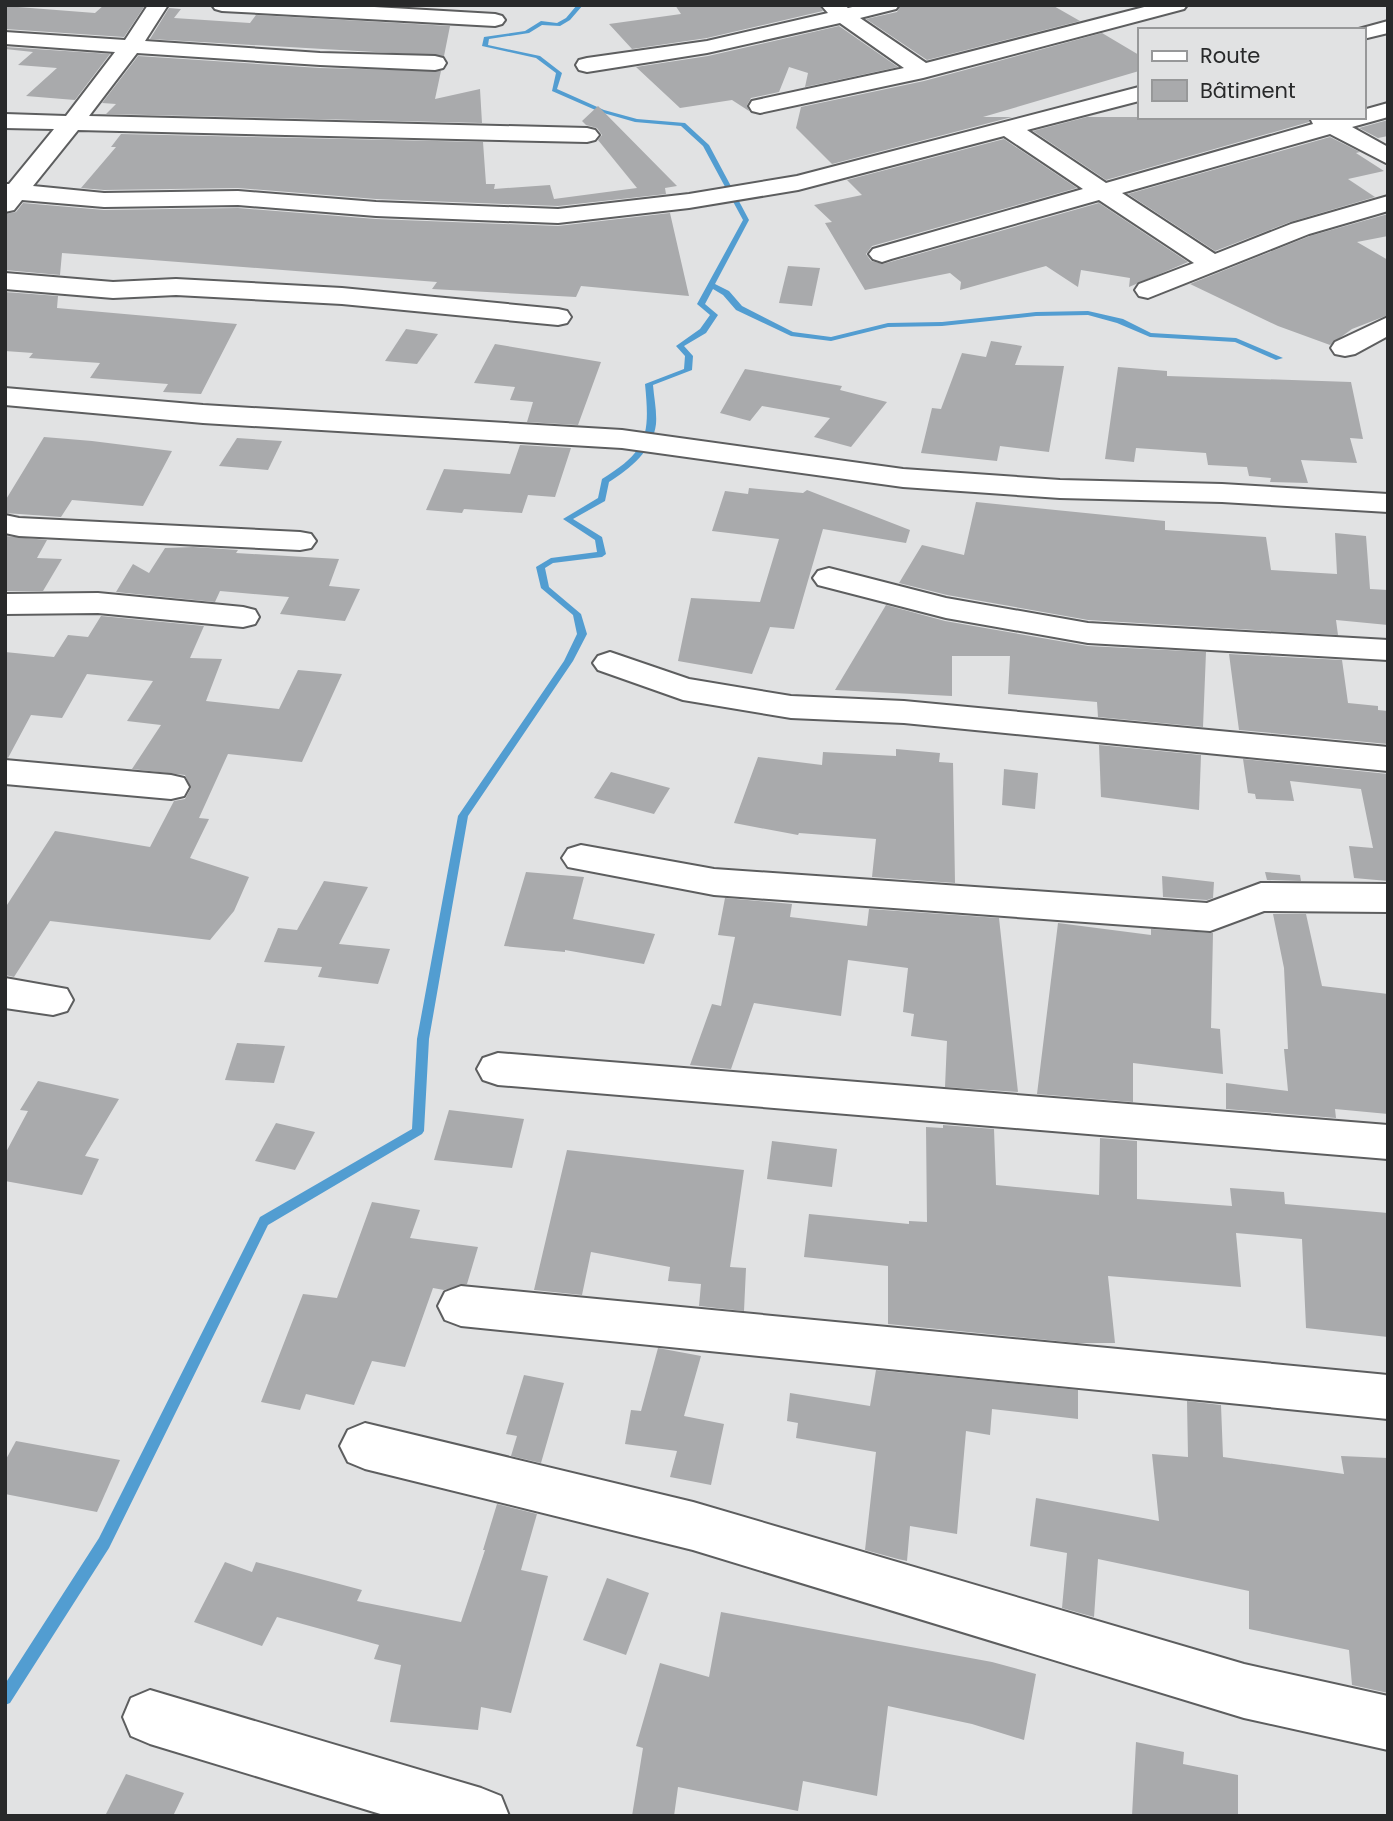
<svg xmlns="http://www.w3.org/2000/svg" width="1393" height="1821" font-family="Poppins,sans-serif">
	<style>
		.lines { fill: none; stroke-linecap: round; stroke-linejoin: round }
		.stream { fill: #529dd1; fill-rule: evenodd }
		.building { fill: #a9aaac }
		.minor-casing { stroke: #5d5e5f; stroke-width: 4 }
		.minor { fill: #fff; fill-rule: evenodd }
	</style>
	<rect width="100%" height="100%" fill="#e1e2e3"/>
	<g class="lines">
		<path class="stream" d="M577 5H583L570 20 560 26 542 25 529 33 489 39 488 45 540 56 562 73 557 89 604 110 637 119 685 123 709 145 749 220 715 284 729 291 742 306 793 332 831 337 888 323 942 322 1036 312 1088 311 1123 319 1151 333 1236 338 1283 358 1276 360 1235 342 1150 337 1117 323 1088 315 1036 316 942 326 888 327 831 341 791 336 736 310 723 295 713 289 705 304 718 315 706 333 684 346 693 356 692 370 653 385C654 398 657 411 656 424 653 450 630 469 609 482L605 501 573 519 602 537 606 554 602 557 553 563 545 568 549 587 581 614 587 634 573 661 468 816 429 1039 424 1131 422 1134 268 1225 109 1548 10 1703 5 1705V1684L99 1538 260 1217 412 1129 417 1039 458 816 564 661 577 634 573 615 541 588 536 567 551 558 597 552 595 540 563 519 598 498 602 479C648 451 650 435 645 384L684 369 685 356 676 346 700 329 710 315 697 304 743 220 703 146 681 126 635 122 600 112 552 91 556 73 536 58 482 46 484 37 525 31 541 21 557 23 566 18Z"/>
	</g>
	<g class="building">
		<path d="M104 5 144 7 124 37 5 29V6L95 13Z"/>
		<path d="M675 5H819L823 11 707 38 632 49 609 24 681 14Z"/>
		<path d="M901 5H1052L1080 21 927 60 866 19 897 12Z"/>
		<path d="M169 8 181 9 174 18 250 23 256 15 450 26 444 56 150 39Z"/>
		<path d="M839 26 898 67 805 87 808 73 789 67 779 92 751 98 747 105 749 111 732 100 680 108 636 67 708 56Z"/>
		<path d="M1102 33 1139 55V71L983 117H1012L832 164 796 128 801 107 924 81Z"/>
		<path d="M5 47 110 54 75 100 26 96 57 68 18 65 33 52 5 49Z"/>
		<path d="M138 56 320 68 441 71 435 99 480 89 482 123 106 114 116 104 102 103Z"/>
		<path d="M598 106 677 186 665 188 666 194 558 206 376 199 238 188 104 190 81 188 116 147H111L121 134 483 142 486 184H495L494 189 550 185 554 199 637 188 598 140 602 135 597 128 586 125 582 121Z"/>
		<path d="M1087 117H1309V122L1106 180 1033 131Z"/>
		<path d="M1388 120V136L1378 138 1359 128Z"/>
		<path d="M1330 137 1360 152 1356 153 1384 171 1348 179 1375 197 1290 222 1215 251 1128 194Z"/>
		<path d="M1004 139 1077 188 872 246 866 254 871 261 883 264 1099 203 1188 262 1129 287 1130 278 1081 270 1078 287 1046 266 960 290 961 282 950 273 865 290 825 223 832 222 814 205 862 195 847 180Z"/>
		<path d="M23 203 104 210 238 208 376 219 558 226 670 213 689 296 581 286 576 297 432 289 437 282 62 253 60 275 5 270V214L16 212Z"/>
		<path d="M1388 214V236L1357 242 1388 260V315L1352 329 1330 345 1278 326 1190 284 1310 236Z"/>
		<path d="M788 266 820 268 812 306 779 303Z"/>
		<path d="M5 292 58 296 57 308 237 324 201 394 163 392 168 384 90 378 100 363 29 358 33 353 5 351Z"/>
		<path d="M406 329 438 334 417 364 385 361Z"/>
		<path d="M991 341 1022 346 1015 365 1064 366 1049 452 1000 446 997 461 921 453 932 408 941 409 962 353 986 357Z"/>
		<path d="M495 344 601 362 578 425 527 422 533 402 510 400 515 387 474 383Z"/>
		<path d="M1118 367 1167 371V376L1351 382 1363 439 1350 438 1357 463 1301 460 1308 483 1270 482 1271 478 1249 476 1247 467 1208 465 1206 453 1136 448 1134 462 1105 459Z"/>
		<path d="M745 369 842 386 840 390 887 402 851 447 814 437 830 418 762 406 750 421 720 413Z"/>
		<path d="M44 437 92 441 172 451 143 506 72 500 61 517 5 513V501Z"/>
		<path d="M237 438 282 441 268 470 219 466Z"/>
		<path d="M520 445 571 448 555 497 528 495 522 513 464 509 462 513 426 510 444 469 510 474Z"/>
		<path d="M749 488 803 493 807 490 910 530 906 543 823 529 794 629 770 627 752 674 678 661 691 598 760 602 779 539 712 531 725 491 748 494Z"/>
		<path d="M976 502 1165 521V530L1266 537 1271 570 1337 574 1335 533 1366 536 1370 589 1388 590V625L1336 620 1338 635 1088 620 947 595 899 583 922 545 964 555Z"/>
		<path d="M5 536 47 540 37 558 62 559 43 591H5Z"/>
		<path d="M193 547 238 550 236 553 339 559 329 586 360 589 345 621 280 614 289 597 220 591 215 602 116 592 133 564 149 573 165 548Z"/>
		<path d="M886 605 945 621 1088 646 1206 652 1203 727 1098 717 1097 702 1008 694 1010 656H952V696L835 690Z"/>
		<path d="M101 616 204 626 190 658 222 659 206 701 279 709 298 670 342 674 302 762 228 754 199 818 209 819 190 858 249 877 234 911 210 940 50 921 14 977 5 975V908L55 831 150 847 174 801 185 799 191 788 185 775 132 769 161 725 127 721 153 681 87 674 62 718 31 715 8 758 5 757V652L54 657 68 635 88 637Z"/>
		<path d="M1229 654 1342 660 1348 703 1378 706V710L1388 711V744L1239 730Z"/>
		<path d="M1099 745 1201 755 1199 810 1101 797Z"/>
		<path d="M896 749 940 753 939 762 953 763 955 883 872 877 876 839 799 833 798 835 734 823 758 757 822 765 823 752 896 756Z"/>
		<path d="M1243 759 1388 774V881L1354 878 1349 846 1373 848 1361 789 1290 781 1294 801 1256 799 1255 794 1248 793Z"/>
		<path d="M1004 769 1038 773 1035 809 1002 805Z"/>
		<path d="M611 772 670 788 654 814 594 798Z"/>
		<path d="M526 872 584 877 573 919 655 934 644 964 565 950V952L504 946Z"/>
		<path d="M1265 872 1300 875 1301 881 1267 880Z"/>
		<path d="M1162 876 1214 882 1213 898 1207 900 1163 897Z"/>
		<path d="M324 881 368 887 339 944 390 949 378 984 318 977 322 967 264 962 278 928 297 930Z"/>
		<path d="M725 898 792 904 790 917 867 926 869 909 999 918 1018 1092 945 1087 947 1041 911 1036 914 1014 903 1012 908 968 848 960 841 1016 754 1003 731 1069 690 1065 712 1004 721 1006 735 937 718 935Z"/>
		<path d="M1273 914H1306L1322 986 1388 994V1114L1335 1109 1336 1118 1226 1109V1083L1288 1091 1284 1049H1288L1284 968Z"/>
		<path d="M1058 923 1151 935V929L1213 933 1211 1028 1220 1029 1223 1074 1133 1063V1102L1037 1094Z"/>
		<path d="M237 1043 285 1046 274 1083 225 1080Z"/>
		<path d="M38 1081 119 1099 85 1156 99 1159 82 1195 5 1181V1154L28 1111 20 1110Z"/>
		<path d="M449 1110 524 1119 512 1168 434 1160Z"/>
		<path d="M276 1123 315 1132 295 1170 255 1161Z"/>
		<path d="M943 1125 994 1129 996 1185 1099 1195 1100 1138 1137 1141V1199L1232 1206 1230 1188 1284 1192 1285 1204 1388 1213V1337L1306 1328 1302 1239 1236 1233 1241 1287 1108 1276 1115 1343H1077L888 1324V1266L804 1257 809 1214 909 1224V1221L927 1222 926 1127 943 1128Z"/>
		<path d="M772 1141 837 1149 832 1187 767 1179Z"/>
		<path d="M567 1150 744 1170 730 1267 746 1268 744 1311 699 1306 701 1284 668 1281 670 1267 591 1252 582 1295 534 1290Z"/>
		<path d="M372 1202 420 1210 410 1238 478 1247 467 1284 444 1290 433 1288 405 1367 372 1361 354 1405 306 1394 300 1410 261 1402 303 1294 337 1298Z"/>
		<path d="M658 1348 701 1356 684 1416 724 1424 711 1485 670 1477 677 1451 625 1444 631 1410 641 1411Z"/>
		<path d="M876 1370 1078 1390V1419L992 1409 990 1435 966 1431 957 1534 910 1526 907 1561 898 1559 865 1550 876 1452 796 1438 798 1423 787 1421 790 1393 870 1406Z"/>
		<path d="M524 1375 564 1383 541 1463 511 1456 517 1436 506 1434Z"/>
		<path d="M1187 1401 1221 1405 1223 1457 1344 1474 1341 1456 1388 1458V1693L1352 1685 1349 1650 1249 1629V1591L1098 1559 1094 1617 1062 1608 1067 1553 1030 1546 1036 1498 1159 1521 1152 1454 1188 1457Z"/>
		<path d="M16 1441 120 1460 97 1512 5 1494V1461Z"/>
		<path d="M497 1504 537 1514 521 1570 548 1576 511 1713 481 1707 478 1730 390 1722 401 1665 374 1659 379 1645 277 1617 262 1646 194 1622 225 1562 252 1572 256 1562 362 1590 357 1601 461 1622 485 1550H483Z"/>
		<path d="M607 1578 649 1593 626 1655 583 1640Z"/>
		<path d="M721 1612 992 1662 1036 1674 1024 1740 972 1724 888 1706 877 1796 803 1781 798 1811 678 1787 674 1816H632L643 1748 636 1746 660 1663 709 1677Z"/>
		<path d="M1136 1742 1184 1752 1183 1764 1238 1775V1816H1132Z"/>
		<path d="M126 1774 184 1793 173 1816H105Z"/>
	</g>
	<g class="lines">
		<g class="minor-casing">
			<g id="minor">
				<path d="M148 5H168L145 41 320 53 435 56 443 58 446 63 443 68 435 70 320 65 137 53 89 116 587 128 595 130 599 135 595 140 587 142 78 130 33 186 104 193 238 191 376 202 558 209 689 194 797 176 1139 87V101L1027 130 1106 183 1313 124 1311 120 1312 117H1363V110L1388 103V117L1352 127 1388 147V164L1330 134 1122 193 1215 254 1291 224 1388 196V211L1309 234 1148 298 1139 296 1135 290 1139 284 1194 263 1099 200 891 259 882 262 873 259 869 254 873 249 1083 189 1004 136 798 190 689 208 558 223 376 216 238 205 104 207 22 200 14 210 5 212V184H9L54 129 5 128V114L66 116 115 52 5 44V32L125 40Z"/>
				<path d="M212 5H340L495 14 502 16 505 20 502 24 495 26 222 11 215 9Z"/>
				<path d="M821 5H844L848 8 861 5H899L896 9 860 18 926 63 1152 5H1187L1184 9 923 78 760 113 752 111 749 106 752 101 904 68 840 23 707 53 587 72 579 70 576 65 579 60 587 58 707 41 828 13Z"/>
				<path d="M1388 21V33L1363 39V30H1355Z"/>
				<path d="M5 273 113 282 176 279 342 288 558 309 567 311 571 317 567 323 558 325 342 304 176 295 113 298 5 289Z"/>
				<path d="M1388 317V336L1355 354 1345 356 1335 354 1331 348 1335 342Z"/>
				<path d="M5 388 203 405 622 430 903 469 1060 480 1222 484 1388 494V512L1222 502 1060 498 903 487 622 448 203 423 5 405Z"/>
				<path d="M5 515 19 518 300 532 311 534 316 541 311 548 300 550 19 536 5 533Z"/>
				<path d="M829 568 946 598 1088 623 1388 640V660L1088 643 946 618 818 585 813 578 818 571Z"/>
				<path d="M98 593 243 607 255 610 259 617 255 624 243 627 98 613 5 614V594Z"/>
				<path d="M610 652 689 679 791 696 904 701 1388 747V771L904 723 791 718 683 700 598 670 593 663 598 656Z"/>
				<path d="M5 760 171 775 184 778 189 787 184 796 171 799 5 784Z"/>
				<path d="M581 845 714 869 1207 903 1261 883 1388 884V912L1264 911 1210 931 714 895 568 867 562 858 568 849Z"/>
				<path d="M5 978 67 989 73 1000 67 1011 53 1015 5 1008Z"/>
				<path d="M498 1053 1388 1125V1159L498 1085 483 1080 477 1069 483 1058Z"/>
				<path d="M461 1286 1388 1375V1419L461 1326 445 1320 438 1306 445 1292Z"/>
				<path d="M365 1423 693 1502 1244 1664 1388 1696V1750L1244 1718 693 1550 365 1469 348 1462 340 1446 348 1430Z"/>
				<path d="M150 1690 481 1788 501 1796 509 1816H387L150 1744 131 1736 123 1717 131 1698Z"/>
			</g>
		</g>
		<use href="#minor" class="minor"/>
	</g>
	<rect width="1393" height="1821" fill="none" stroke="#28292a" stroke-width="14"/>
	<rect x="1138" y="28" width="228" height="91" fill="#e1e2e3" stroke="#979899" stroke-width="2"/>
	<rect x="1152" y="51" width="35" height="10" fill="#ffffff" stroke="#979899" stroke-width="2"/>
	<text x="1200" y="63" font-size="21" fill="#28292a">Route</text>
	<rect x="1152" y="80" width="35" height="21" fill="#a9aaac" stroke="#979899" stroke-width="2"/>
	<text x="1200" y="98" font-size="21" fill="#28292a">Bâtiment</text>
</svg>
